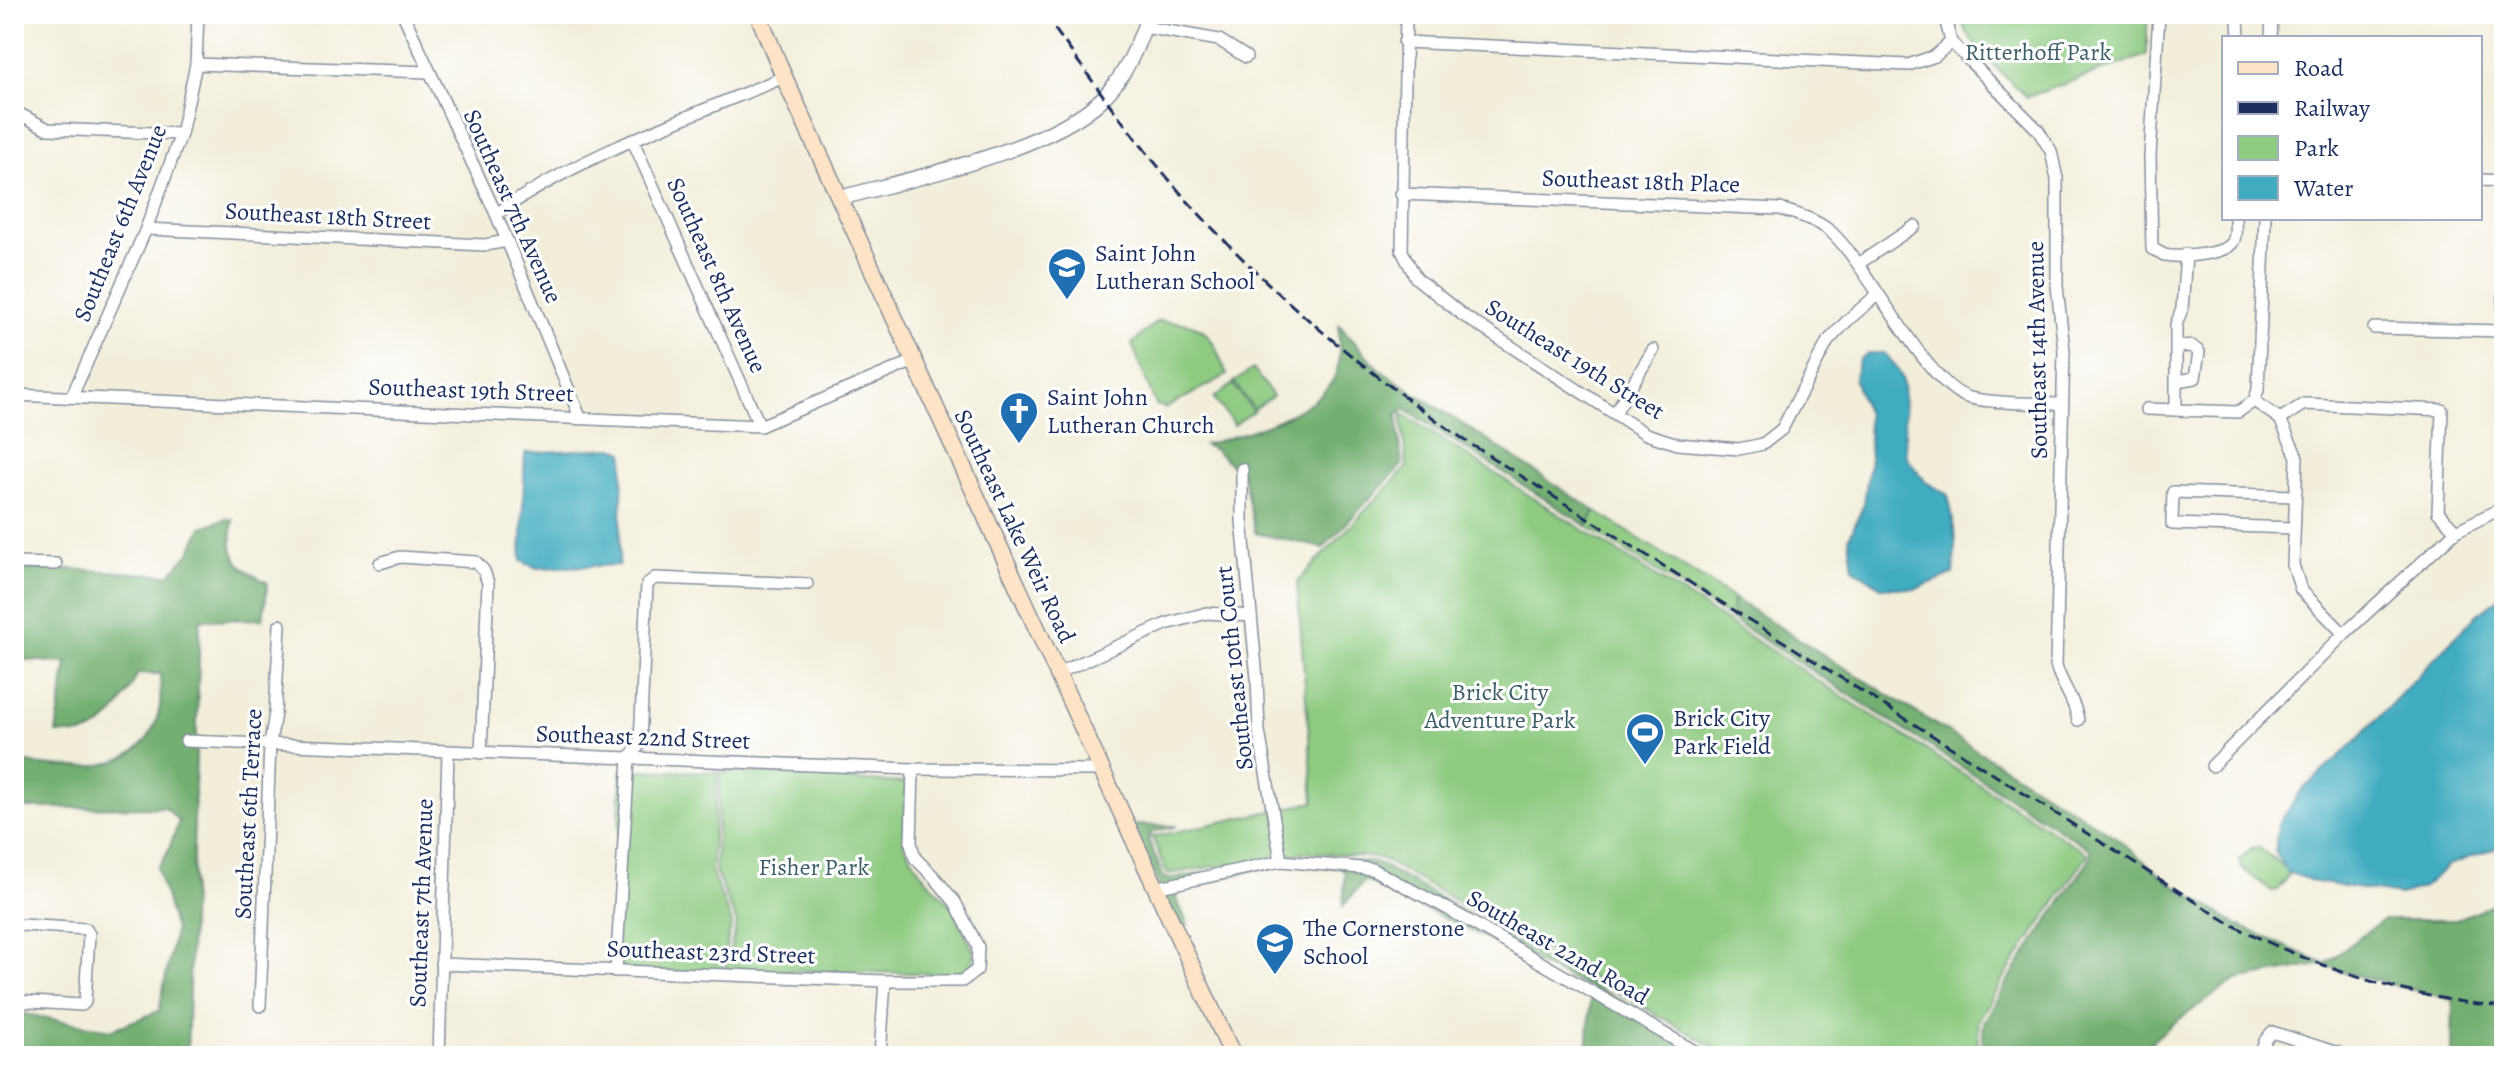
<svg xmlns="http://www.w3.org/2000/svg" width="2518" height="1070" font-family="Alegreya,serif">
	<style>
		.green { fill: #8ecb81; stroke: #547d70; stroke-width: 2 }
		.forest { fill: #72af6f; stroke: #466f66; stroke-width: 2 }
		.water { fill: #41acc0; stroke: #2e6e8f; stroke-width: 2 }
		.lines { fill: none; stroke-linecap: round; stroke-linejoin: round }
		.minor-casing { stroke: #868e9c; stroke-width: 14 }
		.tertiary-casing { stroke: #868e9c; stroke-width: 17 }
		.secondary-casing { stroke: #868e9c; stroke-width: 19 }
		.minor { stroke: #fff; stroke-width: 11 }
		.tertiary { stroke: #fff; stroke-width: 14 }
		.secondary { stroke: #fee4c6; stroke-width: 16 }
		.rail { stroke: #1b2f5e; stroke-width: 3; stroke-dasharray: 12 6; stroke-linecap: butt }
		.labels { text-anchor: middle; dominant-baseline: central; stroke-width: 6; stroke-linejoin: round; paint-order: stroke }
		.park-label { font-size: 24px; fill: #3e5e68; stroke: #fff }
		.street-label { font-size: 24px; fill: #1b2f5e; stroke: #fff }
		.poi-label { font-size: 24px; fill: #1b2f5e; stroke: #fff; text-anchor: start }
	</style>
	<rect width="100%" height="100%" fill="#fff"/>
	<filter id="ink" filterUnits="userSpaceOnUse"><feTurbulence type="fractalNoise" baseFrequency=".0125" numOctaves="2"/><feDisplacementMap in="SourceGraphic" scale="16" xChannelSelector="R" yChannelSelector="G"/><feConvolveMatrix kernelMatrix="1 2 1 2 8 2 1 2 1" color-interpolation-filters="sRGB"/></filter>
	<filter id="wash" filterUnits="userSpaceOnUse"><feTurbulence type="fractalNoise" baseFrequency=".006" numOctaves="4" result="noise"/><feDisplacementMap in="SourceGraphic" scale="32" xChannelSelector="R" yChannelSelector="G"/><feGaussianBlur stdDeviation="1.8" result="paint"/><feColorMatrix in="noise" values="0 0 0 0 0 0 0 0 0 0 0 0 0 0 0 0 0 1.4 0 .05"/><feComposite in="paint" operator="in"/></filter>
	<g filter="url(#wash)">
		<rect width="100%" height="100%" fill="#f2eeda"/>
		<g class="green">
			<path d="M1959 14H2147V55L2027 97C2002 73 1969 48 1959 14Z"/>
			<path d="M1157 321C1208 323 1209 330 1227 375L1166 408 1156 405 1132 344Z"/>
			<path d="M1253 369 1273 396 1254 409 1234 382Z"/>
			<path d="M1233 384 1253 411 1234 425 1214 398Z"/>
			<path d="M1401 413 2088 854 2003 979 1979 1020 1977 1056H1730L1380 858 1308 852 1167 874 1152 837 1314 802 1297 582 1407 467Z"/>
			<path d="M1595 511 1733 598 1731 619 1587 526Z"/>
			<path d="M621 770 717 772 711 871 732 923 721 967 725 974 614 970Z"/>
			<path d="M720 772 831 775 848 780 907 783 904 845 921 873 952 906 974 952 973 962 968 971 957 974 725 969 737 923 715 871Z"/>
			<path d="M2258 847 2287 869 2289 874 2277 890 2272 891 2241 868 2240 859 2252 848Z"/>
		</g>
		<g class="forest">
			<path d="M1339 325 1380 370 1595 511 1587 526 1404 409 1397 414 1402 465 1323 548 1255 533 1243 475 1215 450 1204 445C1240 435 1327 411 1337 370 1341 357 1338 339 1339 325Z"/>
			<path d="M226 519 233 520C227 557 236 566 268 583L263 619 200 620 187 1056H14V1012L111 1030 159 1011 175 930 157 868 167 854 179 821 165 807 25 808 14 806V761C67 770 145 779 159 711 162 700 160 686 160 674L138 673C127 696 111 728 82 734 75 735 64 733 56 733L67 663 14 659V569H69L169 575 190 552 202 527Z"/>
			<path d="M1733 598 2114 836 2169 882 2238 925 2325 964 2383 920H2456L2504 899V1056H2452L2453 1000 2342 972 2325 964 2236 980 2171 1025 2135 1056H1981L1984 1022 2007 982 2091 857 2090 849 1731 619Z"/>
			<path d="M1131 825 1177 826 1152 832 1148 839 1163 876 1168 879 1308 857 1378 863 1719 1056H1587L1591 989 1365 880 1343 906 1345 873 1341 868 1297 864 1257 869 1179 890 1176 898 1188 925 1178 926Z"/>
		</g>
		<g class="water">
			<path d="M1868 353H1884L1897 367 1903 381 1906 456 1925 481 1948 495C1955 522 1957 546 1953 574L1916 589 1881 587 1853 568 1849 538 1864 504 1870 458 1867 415 1854 379 1859 360Z"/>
			<path d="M613 448 624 452 619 565 537 568 521 561 525 453Z"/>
			<path d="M2504 594V845L2446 866V868L2422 888 2400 895 2316 882 2287 872 2275 852 2278 825 2300 792 2355 742 2475 616Z"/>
		</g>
	</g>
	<g filter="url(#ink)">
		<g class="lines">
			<g class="minor-casing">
				<g id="minor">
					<path d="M403 14 496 214 580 417"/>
					<path d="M1406 14 1402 251 1416 278 1464 316 1646 434 1678 444 1739 449 1763 444 1782 429 1828 341 1849 319 1877 295"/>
					<path d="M1944 14 1951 42 2038 130 2051 151 2057 179V286L2064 351 2056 665C2061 685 2075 699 2078 720"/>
					<path d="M2159 14 2150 156 2152 249C2153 249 2163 254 2164 255 2177 258 2224 255 2232 243 2237 237 2235 226 2235 218"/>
					<path d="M2236 14 2238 18 2239 38"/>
					<path d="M1144 27 1219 40 1246 57"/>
					<path d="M2271 38 2272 14"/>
					<path d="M1404 42 1908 65 1935 56 1951 42"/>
					<path d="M196 64 428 72"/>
					<path d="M14 111 48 129 181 134"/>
					<path d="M633 141 760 426"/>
					<path d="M2480 180 2504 181"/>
					<path d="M1401 194 1780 209C1797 214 1817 220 1830 231 1868 264 1927 388 1970 398 1995 404 2035 403 2062 404"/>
					<path d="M496 214C583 154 687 118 784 77"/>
					<path d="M146 229 485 245 507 241"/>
					<path d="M1858 264 1915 226"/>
					<path d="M2374 328 2503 331 2504 290"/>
					<path d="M2177 381 2195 378 2199 352 2192 346 2178 347"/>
					<path d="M14 395 760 426 914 361"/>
					<path d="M72 396 146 229 181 134 196 64 198 14"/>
					<path d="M2254 401 2280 419 2297 457 2293 565 2301 590 2344 634"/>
					<path d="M2146 409 2238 412 2254 401 2258 390 2265 218"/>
					<path d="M2176 410V325L2182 309 2186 254"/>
					<path d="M1615 413 1653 350"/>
					<path d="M2280 419 2304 404 2442 410 2438 512 2456 531"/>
					<path d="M1242 469V520L1257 678 1259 731 1281 861"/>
					<path d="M2294 528 2172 524 2173 492 2295 496"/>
					<path d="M14 563 56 564"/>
					<path d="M380 563 400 557 476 562 484 571 488 583 481 753"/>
					<path d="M1056 674 1166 624 1207 613 1251 616"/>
					<path d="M186 741 913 769 1099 770"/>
					<path d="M2212 766 2344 634 2456 531 2504 507"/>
					<path d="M1155 888 1281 861 1372 869 1448 909 1703 1056"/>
					<path d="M14 928 22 925 86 929 89 934 85 1002 82 1005 14 1001"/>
					<path d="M441 964 885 981H962L977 970 978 947 955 902 935 878 915 858 911 843 913 769"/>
					<path d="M616 971 629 758 640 744 647 584 655 578 807 584"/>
					<path d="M260 1006 270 744 275 713 280 625"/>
					<path d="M439 1056 448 752"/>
					<path d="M880 1056 885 981"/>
					<path d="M2260 1056 2265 1041 2272 1032 2347 1056"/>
				</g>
			</g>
			<g class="tertiary-casing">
				<path id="tertiary" d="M840 198C914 178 1047 151 1102 99 1126 76 1138 45 1149 14"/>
			</g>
			<g class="secondary-casing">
				<path id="secondary" d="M758 14 784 77 1233 1056"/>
			</g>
			<use href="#minor" class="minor"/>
			<use href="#tertiary" class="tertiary"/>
			<use href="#secondary" class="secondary"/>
			<path class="rail" d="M1044 14C1101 93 1157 173 1226 242 1300 318 1382 383 1469 443L2229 923C2316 968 2406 998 2504 1007"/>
		</g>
	</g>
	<defs>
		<g id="school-pin" transform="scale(2)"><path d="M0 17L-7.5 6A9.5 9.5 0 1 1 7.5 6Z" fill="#1f6fb2" stroke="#fff"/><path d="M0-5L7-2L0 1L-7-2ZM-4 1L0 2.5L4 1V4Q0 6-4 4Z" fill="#fff"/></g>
		<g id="church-pin" transform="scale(2)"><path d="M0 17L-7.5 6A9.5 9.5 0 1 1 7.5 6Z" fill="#1f6fb2" stroke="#fff"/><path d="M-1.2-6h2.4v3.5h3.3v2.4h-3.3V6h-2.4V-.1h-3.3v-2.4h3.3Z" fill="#fff"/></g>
		<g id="stadium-pin" transform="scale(2)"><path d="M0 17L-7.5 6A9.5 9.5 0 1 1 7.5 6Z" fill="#1f6fb2" stroke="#fff"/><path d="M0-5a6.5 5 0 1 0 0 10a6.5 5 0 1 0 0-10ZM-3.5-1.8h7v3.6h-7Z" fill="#fff"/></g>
	</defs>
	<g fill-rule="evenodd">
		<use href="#school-pin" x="1067" y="267"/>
		<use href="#church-pin" x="1019" y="411"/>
		<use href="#stadium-pin" x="1645" y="732"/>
		<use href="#school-pin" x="1275" y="942"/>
	</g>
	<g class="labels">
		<g class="park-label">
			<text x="2038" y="52">Ritterhoff Park</text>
			<text x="1500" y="692">Brick City<tspan x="1500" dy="28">Adventure Park</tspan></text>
			<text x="814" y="867">Fisher Park</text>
		</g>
		<g class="street-label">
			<text transform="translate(1641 181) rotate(2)">Southeast 18th Place</text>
			<text transform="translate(513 206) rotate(66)">Southeast 7th Avenue</text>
			<text transform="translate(328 216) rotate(3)">Southeast 18th Street</text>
			<text transform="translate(120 223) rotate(-68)">Southeast 6th Avenue</text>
			<text transform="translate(717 275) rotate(66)">Southeast 8th Avenue</text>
			<text transform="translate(2037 350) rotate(-91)">Southeast 14th Avenue</text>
			<text transform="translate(1575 359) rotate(32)">Southeast 19th Street</text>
			<text transform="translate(471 390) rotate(2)">Southeast 19th Street</text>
			<text transform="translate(1015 526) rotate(65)">Southeast Lake Weir Road</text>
			<text transform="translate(1234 668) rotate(-96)">Southeast 10th Court</text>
			<text transform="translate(643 737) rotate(2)">Southeast 22nd Street</text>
			<text transform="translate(248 814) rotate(-87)">Southeast 6th Terrace</text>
			<text transform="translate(421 903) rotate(-88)">Southeast 7th Avenue</text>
			<text transform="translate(1558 947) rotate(30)">Southeast 22nd Road</text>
			<text transform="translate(711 952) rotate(2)">Southeast 23rd Street</text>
		</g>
		<g class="poi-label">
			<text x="1095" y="253">Saint John<tspan x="1095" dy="28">Lutheran School</tspan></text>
			<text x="1047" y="397">Saint John<tspan x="1047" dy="28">Lutheran Church</tspan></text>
			<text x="1673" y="718">Brick City<tspan x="1673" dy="28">Park Field</tspan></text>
			<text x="1303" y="928">The Cornerstone<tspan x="1303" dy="28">School</tspan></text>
		</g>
	</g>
	<rect width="2518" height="1070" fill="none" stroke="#fff" stroke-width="48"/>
	<rect x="2222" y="36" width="260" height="184" fill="#ffffff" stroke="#a4acbf" stroke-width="2"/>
	<rect x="2238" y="62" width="40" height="12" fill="#fee4c6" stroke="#a4acbf" stroke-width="2"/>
	<text x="2294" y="76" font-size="24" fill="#1b2f5e">Road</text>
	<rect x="2238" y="102" width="40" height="12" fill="#1b2f5e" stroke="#a4acbf" stroke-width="2"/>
	<text x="2294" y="116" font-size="24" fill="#1b2f5e">Railway</text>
	<rect x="2238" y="136" width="40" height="24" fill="#8ecb81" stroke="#a4acbf" stroke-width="2"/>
	<text x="2294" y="156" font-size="24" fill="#1b2f5e">Park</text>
	<rect x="2238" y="176" width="40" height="24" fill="#41acc0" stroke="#a4acbf" stroke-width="2"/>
	<text x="2294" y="196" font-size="24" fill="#1b2f5e">Water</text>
</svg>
